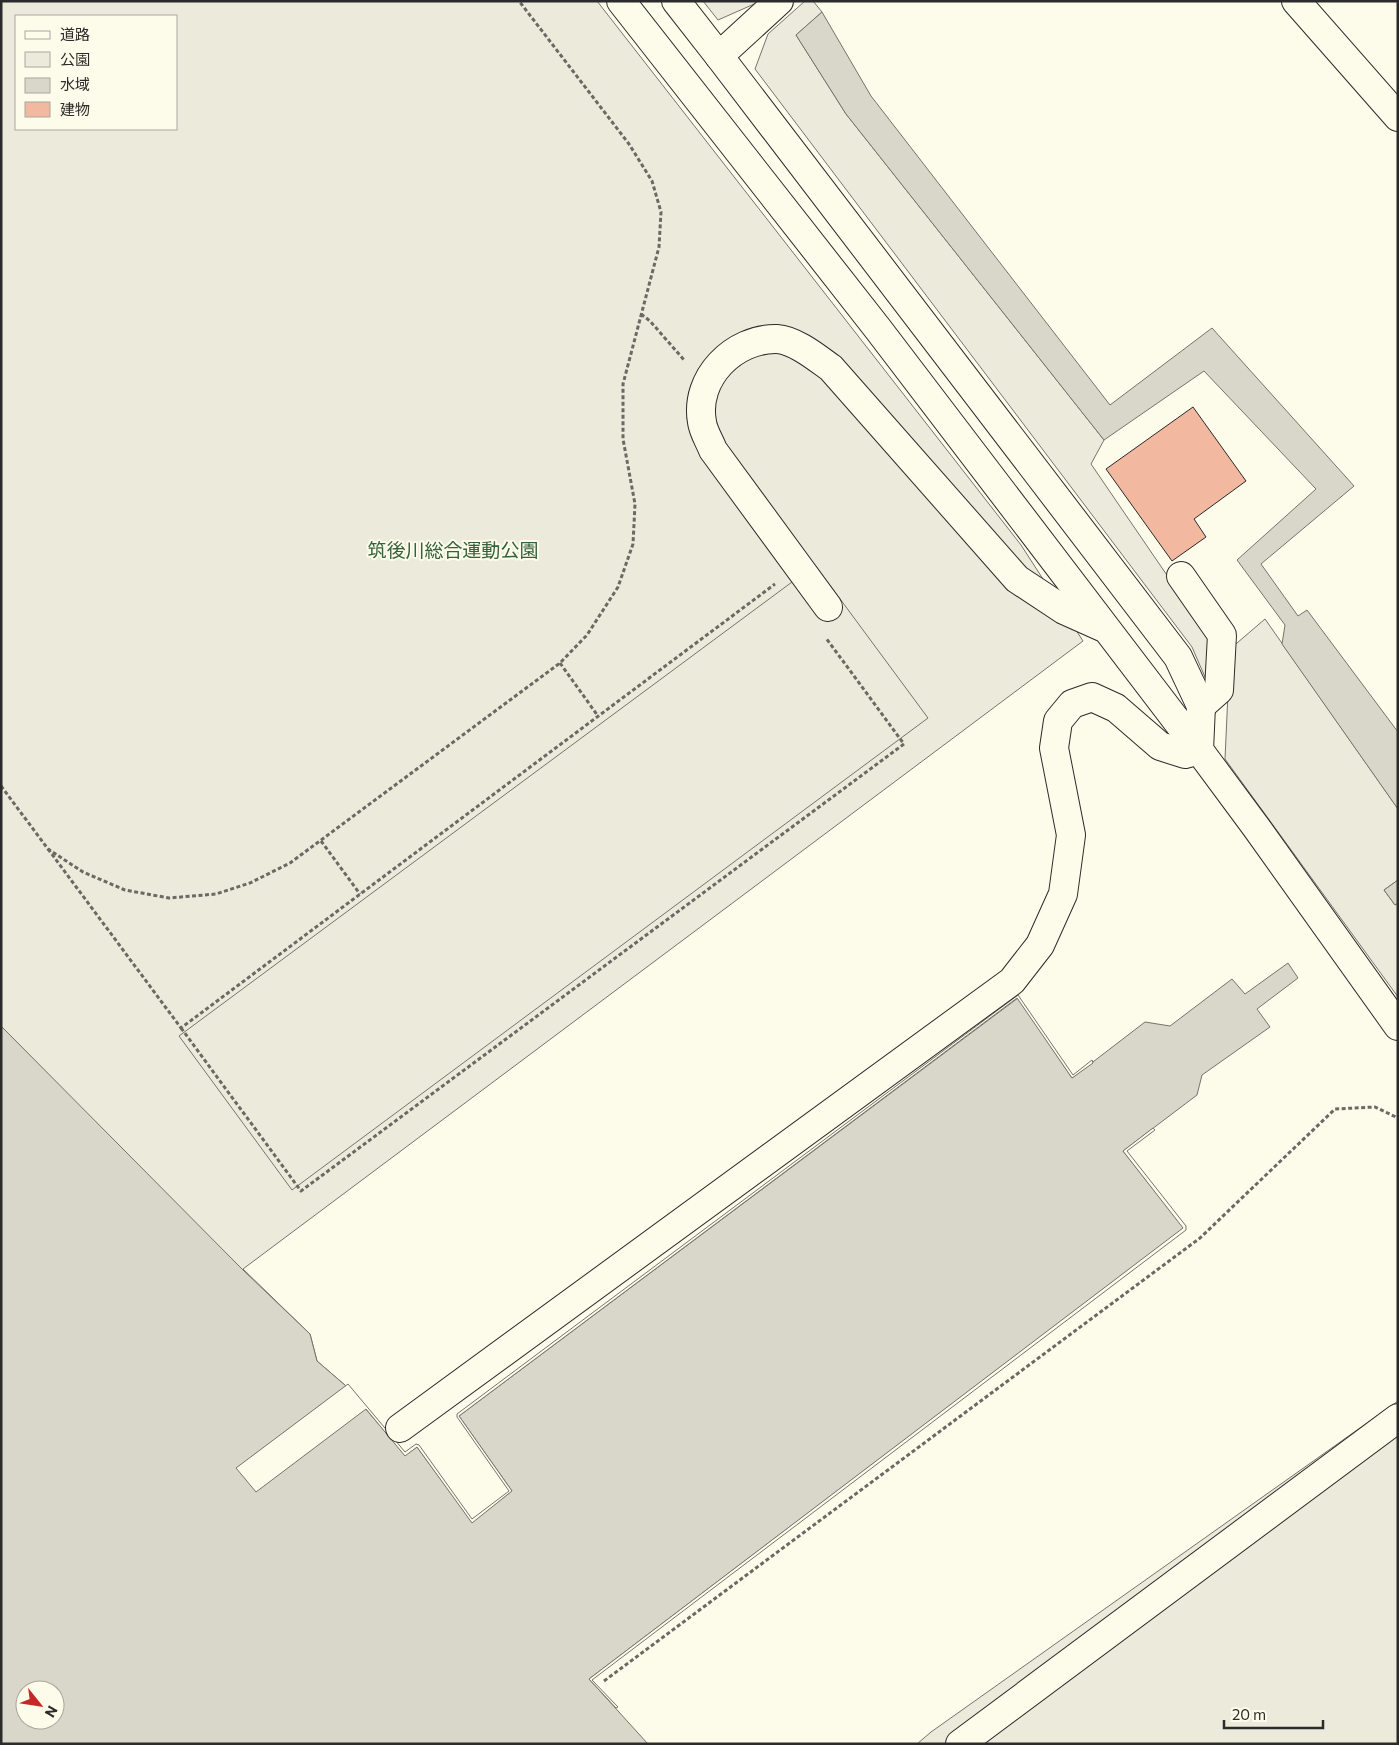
<svg xmlns="http://www.w3.org/2000/svg" width="1399" height="1745" font-family="Commissioner,'Noto Sans JP',sans-serif">
	<style>
		.green { fill: #ecebdb; stroke: #74746e; fill-rule: evenodd }
		.parking { fill: #eceadb; stroke: #74746e }
		.water { fill: #d8d7c9; stroke: #74746e; fill-rule: evenodd }
		.pier { fill: #fdfbea; stroke: #74746e }
		.building { fill: #f2b8a0; stroke: #2b2b2b }
		.lines { fill: none; stroke-linecap: round; stroke-linejoin: round }
		.minor-casing { stroke: #2b2b2b; stroke-width: 30 }
		.path { stroke: #6a6964; stroke-width: 3; stroke-dasharray: 4 2.5; stroke-linecap: butt }
		.minor { stroke: #fdfbea; stroke-width: 28 }
		.labels { text-anchor: middle; dominant-baseline: central; stroke-width: 4; stroke-linejoin: round; paint-order: stroke }
		.park-label { font-size: 19px; fill: #34623c; stroke: #fdfbea }
	</style>
	<rect width="100%" height="100%" fill="#fdfbea"/>
	<g class="green">
		<path d="M1 1H597L1021 545 1083 641 243 1269 310 1334 317 1361 346 1386 327 1400 80 1107 1 1026ZM16 16H176V129H16Z"/>
		<path d="M703 1H761L718 20Z"/>
		<path d="M805 1H813L822 12 796 35 846 114 1104 440 1091 464 1214 644 1208 684 1192 647 755 69 768 34Z"/>
		<path d="M1265 619 1398 809V880L1384 890 1395 905 1398 903V997L1225 759 1230 649Z"/>
		<path d="M1398 1401V1744H917L931 1732Z"/>
	</g>
	<path class="parking" d="M815 565 928 718 292 1190 179 1036Z"/>
	<g class="water">
		<path d="M822 12 871 96 1110 405 1212 328 1354 486 1261 564 1298 616 1307 610 1398 732V809L1282 644 1285 625 1237 560 1316 489 1204 371 1104 440 846 114 796 35Z"/>
		<path d="M1398 880V903L1395 905 1384 890Z"/>
		<path d="M1288 963 1298 978 1257 1009 1270 1027 1202 1075 1197 1095 1123 1151 1184 1228 589 1679 648 1744H1V1026L243 1270 310 1334 317 1361 346 1386 405 1455 417 1447 472 1522 512 1491 459 1416 1018 998 1072 1078 1145 1022 1170 1026 1232 979 1245 994ZM25 1690H55V1720H25Z"/>
	</g>
	<g class="pier">
		<path d="M1018 995 1073 1075 1092 1060 1093 1063 1072 1078 1017 998 459 1416 512 1491 472 1523 417 1447 405 1456 366 1409 256 1492 236 1468 348 1384 405 1452 416 1444 419 1445 472 1519 509 1491 457 1417V1414Z"/>
		<path d="M1153 1128 1155 1130 1127 1151 1186 1226V1230L592 1680 618 1707 616 1708 589 1679 1183 1228 1123 1151Z"/>
	</g>
	<path class="building" d="M1193 407 1246 481 1194 519 1206 537 1172 561 1106 469Z"/>
	<g class="lines">
		<g class="minor-casing">
			<g id="minor">
				<path d="M621 1 878 329 1199 750 1256 827 1398 1026"/>
				<path d="M1296 1 1398 117"/>
				<path d="M719 56 779 1"/>
				<path d="M1181 576 1222 635 1219 690 1201 706"/>
				<path d="M828 607 713 450C710 442 703 431 702 422 694 378 734 338 777 339 795 340 817 358 831 368L1017 579 1064 610 1102 627"/>
				<path d="M400 1428 1012 981 1040 945 1063 894 1071 835 1054 748 1058 721 1072 704 1092 697 1116 708 1160 746 1185 754 1199 750 1201 706 1178 657 719 56 676 1"/>
				<path d="M960 1744 1398 1418"/>
			</g>
		</g>
		<g class="path">
			<path d="M641 314 650 321 685 361"/>
			<path d="M560 663 598 716"/>
			<path d="M1 786 48 849 83 872 125 890 169 898 216 894 250 883 290 863 560 663 587 635 618 587 633 544 635 504 623 439V384L659 247 661 212 652 181 629 144 519 1"/>
			<path d="M321 841 360 894"/>
			<path d="M48 849 181 1028 775 584"/>
			<path d="M181 1028 301 1191 904 744 826 638"/>
			<path d="M604 1681 1200 1238 1335 1109 1375 1107 1398 1118"/>
		</g>
		<use href="#minor" class="minor"/>
	</g>
	<g class="labels">
		<g class="park-label">
			<text x="453" y="549">筑後川総合運動公園</text>
		</g>
	</g>
	<rect width="1399" height="1745" fill="none" stroke="#2b2b2b" stroke-width="5"/>
	<rect x="15" y="15" width="162" height="115" fill="#fdfbea" stroke="#a9a89e"/>
	<rect x="25" y="31" width="25" height="8" fill="#fdfbea" stroke="#a9a89e"/>
	<text x="60" y="40" font-size="15" fill="#2b2b2b">道路</text>
	<rect x="25" y="52" width="25" height="15" fill="#ecebdb" stroke="#a9a89e"/>
	<text x="60" y="65" font-size="15" fill="#2b2b2b">公園</text>
	<rect x="25" y="78" width="25" height="15" fill="#d8d7c9" stroke="#a9a89e"/>
	<text x="60" y="90" font-size="15" fill="#2b2b2b">水域</text>
	<rect x="25" y="102" width="25" height="15" fill="#f2b8a0" stroke="#a9a89e"/>
	<text x="60" y="115" font-size="15" fill="#2b2b2b">建物</text>
	<g transform="translate(40 1705) rotate(120)"><circle r="24" fill="#fdfbea" stroke="#a9a89e"/>
	<path d="M0-4L9 19L0 12L-9 19Z" fill="#c62828"/>
	<text y="-8" font-size="14" font-weight="bold" text-anchor="middle" fill="#2b2b2b">N</text>
	</g>
	<path d="M1224 1720v8h99v-8" fill="none" stroke="#2b2b2b" stroke-width="2.5"/>
	<text x="1232" y="1720" font-size="15" fill="#2b2b2b" stroke="#fdfbea" stroke-width="4" paint-order="stroke">20 m</text>
</svg>
